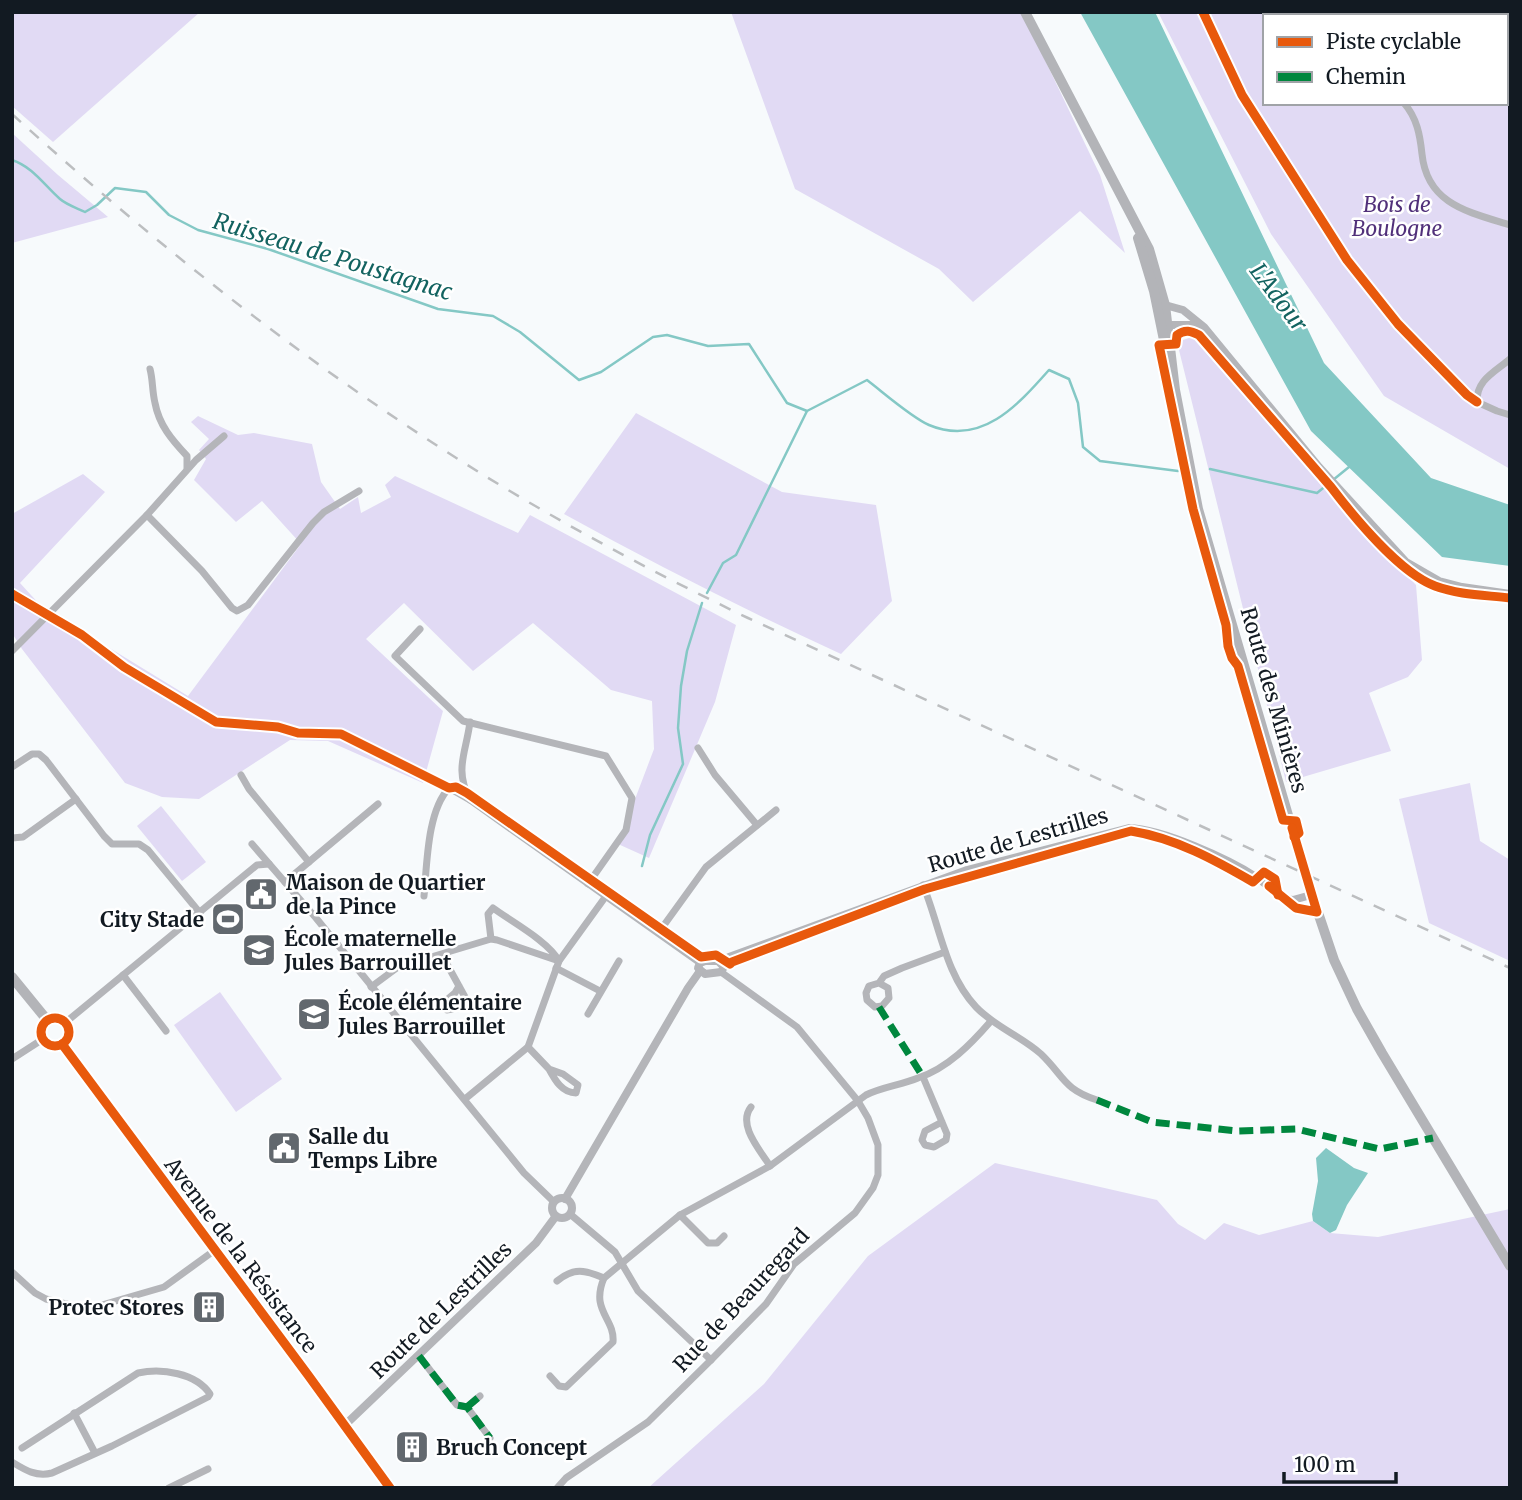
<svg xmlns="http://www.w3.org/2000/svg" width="1522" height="1500" font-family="Merriweather,serif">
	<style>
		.green { fill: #e1daf4; fill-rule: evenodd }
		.water { fill: #84c8c5 }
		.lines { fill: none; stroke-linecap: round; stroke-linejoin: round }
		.stream { stroke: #84c8c5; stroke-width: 2.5 }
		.minor { stroke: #b4b5b9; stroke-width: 7 }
		.tertiary { stroke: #b4b5b9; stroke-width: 8 }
		.secondary { stroke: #b3b4b8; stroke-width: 10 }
		.rail { stroke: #bcbec0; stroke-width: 2.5; stroke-dasharray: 12 12; stroke-linecap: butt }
		.quiet { stroke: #00873e; stroke-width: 7; stroke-dasharray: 14 7; stroke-linecap: butt }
		.cycleway-casing { stroke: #fff; stroke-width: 13 }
		.cycleway { stroke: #e8590c; stroke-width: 9 }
		.labels { text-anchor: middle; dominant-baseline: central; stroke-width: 5; stroke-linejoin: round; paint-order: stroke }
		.park-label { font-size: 21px; font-style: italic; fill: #51307a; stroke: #fff }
		.street-label { font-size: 21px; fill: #121a22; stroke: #fff }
		.poi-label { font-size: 21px; font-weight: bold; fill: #121a22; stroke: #fff; text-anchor: start }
		.water-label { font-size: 23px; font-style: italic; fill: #136360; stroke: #fff }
	</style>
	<rect width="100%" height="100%" fill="#f7fafc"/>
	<g class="green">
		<path d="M12 12H200L53 142 12 106Z"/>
		<path d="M731 12H1022L1100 175 1125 253 1080 211 973 302 939 269 795 189Z"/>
		<path d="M1158 12H1510V469L1384 396 1271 234ZM1265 16H1506V103H1265Z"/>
		<path d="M12 133 58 175 108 217 12 243Z"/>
		<path d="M1192 337 1338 503 1416 585 1422 660 1408 677 1369 693 1391 751 1286 782 1177 342Z"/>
		<path d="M636 413 782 492 876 505 892 601 841 654C747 611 655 564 564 514Z"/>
		<path d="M198 416 238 435 254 433 312 444 321 482 340 509 358 497 361 513 391 497 385 485 395 476 518 533 530 515 736 625 715 702 649 858 618 844 654 749 652 701 611 690 533 623 473 671 404 603 366 639 443 711 423 783 328 741 290 740 199 799 162 797 125 783 22 649 12 633V514L83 474 105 492 20 583 41 606 188 696 301 544 262 501 236 522 194 480 206 459 199 450 209 439 191 422Z"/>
		<path d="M1470 783 1480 841 1510 860V961L1429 923 1399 799Z"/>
		<path d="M161 806 206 862 182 881 137 826Z"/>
		<path d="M220 992 282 1079 236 1112 174 1025Z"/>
		<path d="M995 1163 1157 1200 1178 1224 1205 1240 1224 1223 1259 1235 1313 1221 1330 1233 1378 1237 1510 1209V1488H648L764 1384 868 1256Z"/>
	</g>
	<g class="water">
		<path d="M1080 12H1155L1324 363 1431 478 1510 505V566L1442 557 1311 431Z"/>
		<path d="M1326 1148 1354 1168 1368 1173 1347 1205 1336 1230 1330 1233 1313 1221 1312 1214 1318 1181 1316 1158Z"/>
	</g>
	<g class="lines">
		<g class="stream">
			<path d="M12 160C33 167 44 185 60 199 67 205 77 208 85 212L97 205 115 188 146 192 169 215 198 230 268 249 438 309 493 316 520 332 579 380 601 372 653 337 667 335 708 346 749 344 787 403 807 411 867 380C884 393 911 417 929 425 981 447 1018 405 1049 370L1069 379 1078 403 1083 447 1100 461 1178 471"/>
			<path d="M1210 469 1317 493 1349 467"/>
			<path d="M707 593 723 563 736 555 807 411"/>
			<path d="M642 866 650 835 683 764 678 728 681 686 687 651 702 603"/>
		</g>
		<g class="minor">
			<path d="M1334 12 1336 16"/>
			<path d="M1404 103C1417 118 1420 135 1422 154 1427 204 1468 212 1510 225"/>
			<path d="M1510 359C1495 372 1476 380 1477 402L1497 411 1510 415"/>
			<path d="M150 369C153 380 152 391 155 403 159 425 172 440 187 456V468"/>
			<path d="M147 515 202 571 232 608 237 611 248 605 313 523 324 512 359 491"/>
			<path d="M420 629 395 656 463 721 606 756 632 798 626 830 588 884"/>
			<path d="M12 651 147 515 196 460 224 436"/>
			<path d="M470 722C466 753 454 769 470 800"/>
			<path d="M698 748 715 775 757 825"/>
			<path d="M12 767 32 754H39L46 760 104 836 112 844H139L148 850 200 913"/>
			<path d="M241 775 249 789 309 862"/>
			<path d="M12 838 23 837 76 799"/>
			<path d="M252 844 316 918 524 1173 554 1202"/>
			<path d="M285 882 378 804"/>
			<path d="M923 885C940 926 945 974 976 1007 995 1027 1021 1036 1041 1054 1064 1076 1063 1089 1097 1100"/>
			<path d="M424 896C427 865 427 811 449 788L470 800 700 963"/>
			<path d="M659 932 706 867 776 810"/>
			<path d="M442 955 465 997C463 1005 456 1009 447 1010L442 1004 455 993 459 986"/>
			<path d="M556 968 600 991"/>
			<path d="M123 975 166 1031"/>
			<path d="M879 983 888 988 889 998 882 1006 875 1007 867 1000 866 993 869 986 879 983 884 976 902 968 945 952"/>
			<path d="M371 987 398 967 491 939 497 940 559 961C548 941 512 922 493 908L488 914 491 939"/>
			<path d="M588 1014 619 961"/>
			<path d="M66 1022 257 865 269 864"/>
			<path d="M528 1047 549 1069 563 1074 578 1085 576 1093C562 1093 555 1080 549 1069"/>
			<path d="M12 1059 43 1039"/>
			<path d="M923 1077 947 1134 946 1140 934 1147 925 1145 922 1140 925 1131 942 1122"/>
			<path d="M465 1099 528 1047 559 961 606 896"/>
			<path d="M751 1107C737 1125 760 1150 770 1166"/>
			<path d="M570 1214 615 1252 638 1291 711 1360"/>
			<path d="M680 1215 708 1243H717L724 1236"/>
			<path d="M12 1272 35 1293 46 1299 78 1307H95L164 1287 215 1250"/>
			<path d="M557 1281C574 1267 585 1270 604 1278"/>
			<path d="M419 1356 457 1405 467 1407 490 1438"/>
			<path d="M550 1376 559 1386 566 1387 613 1342C615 1318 590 1311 604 1278L680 1215 770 1166 866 1095C882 1087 901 1085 918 1078 948 1068 971 1044 991 1021"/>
			<path d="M467 1407 480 1396"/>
			<path d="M74 1413 95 1453"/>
			<path d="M12 1462C25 1470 36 1477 52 1473L112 1446 208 1397 210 1394C196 1373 162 1368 138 1373L22 1448"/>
			<path d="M169 1488 208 1469"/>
			<path d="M557 1488 566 1478 648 1422 711 1360 766 1304 794 1264 855 1213 873 1188 878 1175V1145L868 1118 858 1101 797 1027 721 972"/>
		</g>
		<g class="tertiary">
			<path d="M1165 305 1183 310 1204 327 1319 467 1406 562 1439 581 1462 587 1510 594"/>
			<path d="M1168 325H1192L1206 334"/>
			<path d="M1284 899 1293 900 1311 895"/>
			<path d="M705 961H718L724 967 721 972 705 974 698 968 700 963Z"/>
			<path d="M721 963 729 957 967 870 1129 828C1162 829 1229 859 1256 877 1277 891 1290 911 1317 912"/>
			<circle cx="562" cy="1208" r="10"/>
			<path d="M565 1199 688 988 700 971"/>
			<path d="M345 1425 536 1243 556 1216"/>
		</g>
		<g class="secondary">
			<path d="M1025 12 1149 249 1165 305 1175 390 1198 509 1307 880 1334 960 1357 1009 1382 1053 1510 1266"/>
			<path d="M1138 238 1154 291 1165 345"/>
			<path d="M12 977 47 1020"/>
			<circle cx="55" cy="1032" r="14"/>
			<path d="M62 1044 308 1375 390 1488"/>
		</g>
		<path class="rail" d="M12 114C144 234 284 346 433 443 534 509 640 566 748 618L1510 968"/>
		<g class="quiet">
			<path d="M879 1007 923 1077"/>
			<path d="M1097 1100 1152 1122 1237 1131 1296 1129 1380 1149 1433 1138"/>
			<path d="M419 1356 457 1405 467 1407 490 1438"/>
			<path d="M467 1407 480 1396"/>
		</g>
		<g class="cycleway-casing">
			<g id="cycleway">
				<path d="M1203 12 1242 95 1347 260 1398 324 1467 395 1477 402"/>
				<path d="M12 594 82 635 124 667 216 722 278 727 298 733 341 734 449 788 456 787 467 793 701 957 716 955 730 964 732 962 925 889 1131 831C1175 838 1215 860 1253 882L1264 872 1275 879 1278 895"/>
				<path d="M1294 837 1299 833 1296 821 1283 820 1238 666 1232 658 1228 646 1226 625 1193 509 1159 345 1176 344 1177 335C1185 329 1191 331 1199 335L1331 487C1354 517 1400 573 1435 586 1459 595 1485 595 1510 598"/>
				<path d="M1269 886 1296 908 1317 912 1292 828"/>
				<circle cx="55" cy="1032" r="14"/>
				<path d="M62 1044 308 1375 390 1488"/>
			</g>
		</g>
		<use href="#cycleway" class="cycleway"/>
	</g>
	<defs>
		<g id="civic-square" transform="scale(1.75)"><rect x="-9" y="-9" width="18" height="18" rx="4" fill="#62686e" stroke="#fff"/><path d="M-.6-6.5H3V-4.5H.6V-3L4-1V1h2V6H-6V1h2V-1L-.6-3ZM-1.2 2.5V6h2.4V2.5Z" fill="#fff"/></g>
		<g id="stadium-square" transform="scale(1.75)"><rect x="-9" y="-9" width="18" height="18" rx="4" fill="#62686e" stroke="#fff"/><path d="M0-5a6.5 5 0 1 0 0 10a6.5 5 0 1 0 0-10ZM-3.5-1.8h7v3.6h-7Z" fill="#fff"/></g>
		<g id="school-square" transform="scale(1.75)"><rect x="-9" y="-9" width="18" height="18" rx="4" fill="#62686e" stroke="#fff"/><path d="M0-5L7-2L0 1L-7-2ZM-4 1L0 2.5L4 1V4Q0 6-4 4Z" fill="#fff"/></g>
		<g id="building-square" transform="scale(1.75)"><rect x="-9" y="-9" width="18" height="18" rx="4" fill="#62686e" stroke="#fff"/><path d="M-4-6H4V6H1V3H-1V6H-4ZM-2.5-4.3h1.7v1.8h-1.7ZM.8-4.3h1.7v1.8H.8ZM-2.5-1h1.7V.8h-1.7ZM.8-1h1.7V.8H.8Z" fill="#fff"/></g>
	</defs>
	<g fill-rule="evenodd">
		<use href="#civic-square" x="261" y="894"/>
		<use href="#stadium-square" x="228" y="919"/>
		<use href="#school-square" x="259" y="950"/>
		<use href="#school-square" x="314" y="1014"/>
		<use href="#civic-square" x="284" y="1148"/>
		<use href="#building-square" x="209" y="1307"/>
		<use href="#building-square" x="412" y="1447"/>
	</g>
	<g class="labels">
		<g class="park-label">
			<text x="1397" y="204">Bois de<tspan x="1397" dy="24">Boulogne</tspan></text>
		</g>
		<g class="street-label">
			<text transform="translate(1274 700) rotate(74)">Route des Minières</text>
			<text transform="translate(1018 840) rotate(-16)">Route de Lestrilles</text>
			<text transform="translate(241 1255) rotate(53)">Avenue de la Résistance</text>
			<text transform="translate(741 1300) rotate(-47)">Rue de Beauregard</text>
			<text transform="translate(441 1310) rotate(-44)">Route de Lestrilles</text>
		</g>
		<g class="poi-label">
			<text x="286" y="882">Maison de Quartier<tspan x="286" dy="24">de la Pince</tspan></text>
			<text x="204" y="919" text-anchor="end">City Stade</text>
			<text x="284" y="938">École maternelle<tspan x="284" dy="24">Jules Barrouillet</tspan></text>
			<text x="338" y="1002">École élémentaire<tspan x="338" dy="24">Jules Barrouillet</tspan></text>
			<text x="308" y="1136">Salle du<tspan x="308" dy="24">Temps Libre</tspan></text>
			<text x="184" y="1307" text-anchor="end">Protec Stores</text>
			<text x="436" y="1447">Bruch Concept</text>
		</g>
		<g class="water-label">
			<text transform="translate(333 256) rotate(17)">Ruisseau de Poustagnac</text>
			<text transform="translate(1279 297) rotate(53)">L'Adour</text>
		</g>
	</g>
	<rect width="1522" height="1500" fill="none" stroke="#121a22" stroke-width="28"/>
	<rect x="1263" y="14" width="245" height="91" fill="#ffffff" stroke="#a0a3a7" stroke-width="2"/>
	<rect x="1277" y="37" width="35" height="10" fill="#e8590c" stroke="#a0a3a7" stroke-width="2"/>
	<text x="1326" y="49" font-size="21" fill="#121a22">Piste cyclable</text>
	<rect x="1277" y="72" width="35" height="10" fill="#00873e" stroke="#a0a3a7" stroke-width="2"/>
	<text x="1326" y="84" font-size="21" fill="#121a22">Chemin</text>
	<path d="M1284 1472v10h112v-10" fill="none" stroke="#121a22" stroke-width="3.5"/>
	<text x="1294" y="1472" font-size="21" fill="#121a22" stroke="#ffffff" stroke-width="5" paint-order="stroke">100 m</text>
</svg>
